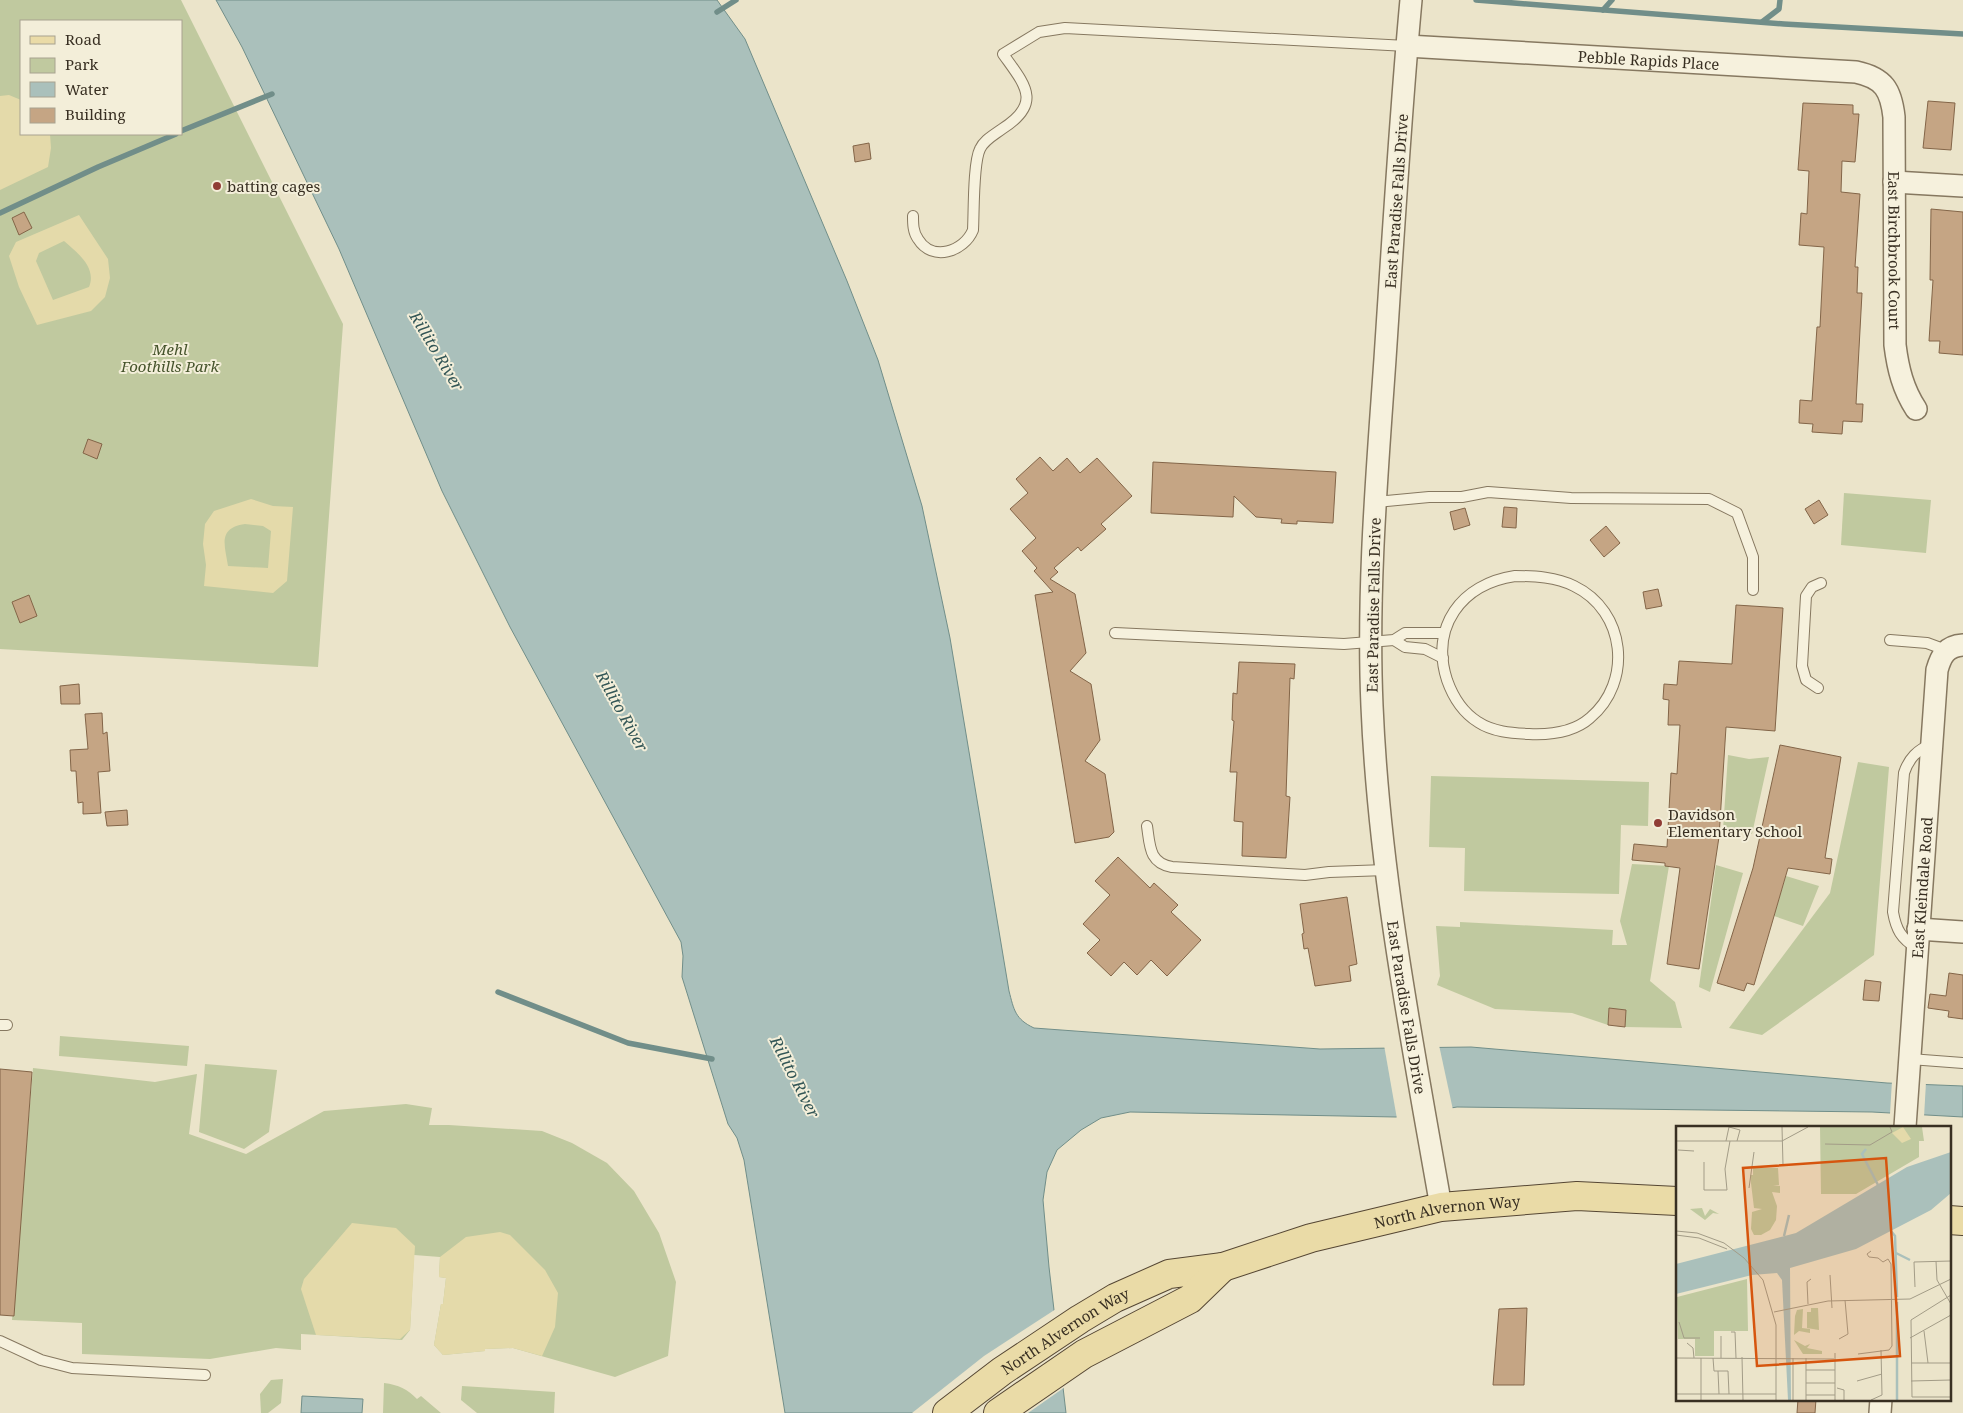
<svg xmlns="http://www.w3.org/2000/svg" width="1963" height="1413" font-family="'Noto Serif',serif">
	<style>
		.green { fill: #c0c99f; fill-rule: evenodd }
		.sand { fill: #e4daaa; fill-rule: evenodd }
		.water { fill: #aac0bb; stroke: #718e89 }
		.pier { fill: #ebe4ca }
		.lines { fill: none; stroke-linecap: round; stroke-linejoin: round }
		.stream { stroke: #718e89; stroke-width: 5.5 }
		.building { fill: #c5a584; stroke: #836548 }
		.service-casing { stroke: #867860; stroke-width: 12 }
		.minor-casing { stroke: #867860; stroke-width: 24 }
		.primary-casing { stroke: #554633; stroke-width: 30 }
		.service { stroke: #f6f1dd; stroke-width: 10 }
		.minor { stroke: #f6f1dd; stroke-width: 21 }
		.primary { stroke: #eadba7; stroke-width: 28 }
		.poi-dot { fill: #903d35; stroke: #f3eed9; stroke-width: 2 }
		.labels { text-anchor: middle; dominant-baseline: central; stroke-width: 4; stroke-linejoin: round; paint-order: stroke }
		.street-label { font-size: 15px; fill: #382f22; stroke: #f3eed9 }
		.poi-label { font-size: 15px; fill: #382f22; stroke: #f3eed9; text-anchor: start }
		.park-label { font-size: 15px; font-style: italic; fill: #45532b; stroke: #f3eed9 }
		.water-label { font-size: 16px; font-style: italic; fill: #335656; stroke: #f3eed9 }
		.inset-river { fill: none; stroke: #aac0bb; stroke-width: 2.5 }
		.inset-road { fill: none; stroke: #a39c87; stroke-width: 1 }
		.view { fill: #d6550e; fill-opacity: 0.15; stroke: #d6550e; stroke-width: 2.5 }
		.inset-edge { fill: none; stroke: #382f22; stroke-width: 2.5 }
	</style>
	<rect width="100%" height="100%" fill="#ebe4ca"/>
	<g class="green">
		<path d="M0 0H181L343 324 318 667 0 649ZM21 21H181V134H21Z"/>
		<path d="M1844 493 1931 500 1926 553 1841 545Z"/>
		<path d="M1728 755 1749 759 1769 757 1752 834 1723 830Z"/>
		<path d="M1858 762 1889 767 1874 955 1762 1035 1729 1028 1830 893Z"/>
		<path d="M1431 776 1649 782 1648 826 1621 825 1619 894 1464 891 1465 848 1429 847Z"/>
		<path d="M1632 864 1669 866 1650 981 1675 1002 1682 1028 1625 1027V1010L1609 1008 1608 1025 1572 1013 1495 1009 1437 985 1440 976 1436 926 1460 927V922L1613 930 1612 945H1627L1620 921Z"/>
		<path d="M1716 865 1743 873 1710 992 1699 987Z"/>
		<path d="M1786 876 1819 886 1803 926 1774 916Z"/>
		<path d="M60 1036 189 1046 187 1066 59 1056Z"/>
		<path d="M205 1064 277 1070 269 1132 244 1149 199 1132Z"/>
		<path d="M33 1068 155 1082 197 1074 189 1134 246 1154 324 1111 406 1104 432 1108 429 1125H449L542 1131 572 1143 607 1163 634 1191 659 1233 676 1282 668 1356 615 1377 513 1348 485 1349V1351L443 1355 434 1345 441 1304H443L446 1278 439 1277 440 1257 414 1255 410 1330 402 1340 301 1334V1350L276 1348 210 1359 82 1354V1323L12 1320Z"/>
		<path d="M283 1379 281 1403 268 1413H261L260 1394 271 1380Z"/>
		<path d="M384 1383C399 1385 407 1389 417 1399L421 1396 441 1413H383Z"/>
		<path d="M462 1386 555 1392 554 1413H477L461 1400Z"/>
	</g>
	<g class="sand">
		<path d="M9 95 21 100V134H50L51 148 48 167 0 190V96Z"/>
		<path d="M79 215 108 259 110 278 105 297 91 311 37 325 19 287 9 256 16 242ZM64 241C78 253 97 268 89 287L53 300 36 261 39 253Z"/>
		<path d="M251 499 273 506 293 507 287 581 273 593 204 586 206 565 203 544 205 524 214 511ZM245 524 263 526 271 531 268 568 228 566C225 546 217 528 245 524Z"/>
		<path d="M352 1223 396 1228 415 1246 410 1330 400 1339 316 1335 301 1289 304 1279Z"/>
		<path d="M500 1232 510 1235 545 1270 558 1293 555 1327 542 1356 513 1348 485 1349V1351L443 1355 434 1345 441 1304H443L446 1278 439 1277 440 1257 466 1237Z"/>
	</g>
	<g class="water">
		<path d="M216 0H717L745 39 847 281 878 360 922 506 950 638 1009 991C1014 1010 1015 1019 1034 1028L1320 1049 1471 1047 1887 1083 1963 1086V1117L1872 1112 1457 1107 1396 1117 1130 1112 1101 1118 1081 1130 1057 1150 1047 1172 1043 1200 1049 1267 1066 1413H785L744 1160 737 1138 728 1124 682 977 683 956 681 942 510 627 442 491 339 249 242 47Z"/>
		<path d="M302 1396 363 1399 362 1413H301Z"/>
	</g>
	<g class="pier">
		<path d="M1384 1045H1439L1453 1110 1397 1119Z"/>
		<path d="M1892 1081 1926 1082 1924 1117 1890 1114Z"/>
		<path d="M1056 1309 1065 1387 1028 1413H912L984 1356Z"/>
	</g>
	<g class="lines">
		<g class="stream">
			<path d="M1476 0 1784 24 1963 34"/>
			<path d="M1603 10 1612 0"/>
			<path d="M717 12 736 0"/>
			<path d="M1762 22 1779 9 1780 0"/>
			<path d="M181 131 272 94"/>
			<path d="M0 213 98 167 176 134"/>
			<path d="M498 992 628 1043 712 1059"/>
		</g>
	</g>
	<g class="building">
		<path d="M1928 101 1955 103 1951 150 1923 148Z"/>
		<path d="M1803 103 1853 105V114H1859L1855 162 1842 161 1841 192 1860 194 1855 267H1858L1857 293H1862L1856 404H1863L1862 422 1843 421 1842 434 1812 432 1813 424 1799 423 1800 400 1812 401 1817 327H1820L1824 247 1799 245 1801 213 1807 214 1809 171 1798 170Z"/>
		<path d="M869 143 871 159 855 162 853 146Z"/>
		<path d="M1931 209 1963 212V355L1939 353 1940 341H1929L1933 280H1930Z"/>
		<path d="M24 212 32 228 19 235 12 218Z"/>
		<path d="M88 439 102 444 97 459 83 453Z"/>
		<path d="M1040 457 1053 471 1067 458 1080 473 1097 458 1132 496 1101 524 1106 529 1081 551 1078 547 1054 568 1058 572 1050 579 1075 594 1086 653 1070 671 1091 684 1100 740 1085 761 1105 774 1114 832 1109 837 1075 843 1035 595 1053 592 1034 571 1037 568 1022 551 1036 538 1010 509 1028 493 1016 479Z"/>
		<path d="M1153 462 1336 472 1333 523 1297 521V524L1281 523 1282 519 1256 517 1234 496 1233 517 1151 513Z"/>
		<path d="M1819 500 1828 515 1814 524 1805 509Z"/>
		<path d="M1504 507 1517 508 1516 528 1502 527Z"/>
		<path d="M1465 508 1470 525 1454 530 1450 512Z"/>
		<path d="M1606 526 1620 543 1604 557 1590 540Z"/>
		<path d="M1658 589 1662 606 1646 609 1643 592Z"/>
		<path d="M29 595 37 616 20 623 12 602Z"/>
		<path d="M1736 605 1783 608 1775 731 1726 727 1719 837 1699 969 1667 964 1680 868 1665 866V863L1632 860 1634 844 1667 847 1671 773 1677 774 1680 725H1668L1669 700 1663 699 1664 684 1677 685 1679 661 1732 664Z"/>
		<path d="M1239 662 1295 664 1294 679 1290 678 1286 796 1290 797 1286 858 1242 856 1243 822 1234 821 1237 772H1230L1234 721 1232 720 1233 693 1237 694Z"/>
		<path d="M79 684 80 704H61L60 686Z"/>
		<path d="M102 713 103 734 107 732 110 771 98 772 101 813 83 814V802L78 803 76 771H71L70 750 88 749 85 714Z"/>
		<path d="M1780 745 1841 757 1825 858 1832 859 1830 874 1788 868 1754 985 1747 983 1744 991 1717 983 1753 868Z"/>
		<path d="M127 810 128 825 107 826 105 812Z"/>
		<path d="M1118 857 1150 888 1154 883 1178 905 1171 912 1201 940 1167 976 1151 960 1137 975 1124 962 1111 976 1087 953 1100 940 1083 924 1110 895 1095 881Z"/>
		<path d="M1347 897 1357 964 1349 966 1351 981 1315 986 1308 948 1304 949 1302 934 1304 933 1300 904Z"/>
		<path d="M1949 973 1963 975V1019L1948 1017 1949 1011 1928 1008 1930 994 1946 996Z"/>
		<path d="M1865 980 1881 982 1879 1001 1863 1000Z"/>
		<path d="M1609 1008 1626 1010 1625 1027 1608 1025Z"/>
		<path d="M0 1069 32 1072 14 1316 0 1315Z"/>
		<path d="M1527 1308 1524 1385H1493L1499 1309Z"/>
		<path d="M1798 1399H1816L1815 1413H1797Z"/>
	</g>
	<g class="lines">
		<g class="service-casing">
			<g id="service">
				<path d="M913 216C913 224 913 232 918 239 932 262 964 252 973 230 974 212 973 163 980 149 984 140 994 135 1002 129 1043 103 1025 85 1003 54L1039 32 1065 28 1407 46"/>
				<path d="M1376 502 1429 497H1462L1488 492 1571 498 1709 499 1737 513 1753 557V590"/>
				<path d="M1515 576C1535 576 1556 577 1574 586 1626 611 1633 682 1590 718 1573 733 1550 735 1529 734 1512 733 1493 732 1478 722 1462 712 1453 697 1447 680 1430 627 1461 584 1515 576Z"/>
				<path d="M1115 633 1344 644 1394 640 1405 633H1444"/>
				<path d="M1394 640 1405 647 1425 649 1443 658"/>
				<path d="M1890 640 1927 643 1946 650"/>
				<path d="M1818 688 1806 680 1802 666 1806 596 1812 587 1821 583"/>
				<path d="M1147 826C1150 846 1149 863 1172 867L1305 875 1329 872 1386 870"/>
				<path d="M1917 948C1901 939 1896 929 1893 912L1904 773C1909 758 1917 750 1932 744"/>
				<path d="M0 1025H7"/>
				<path d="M1910 1059 1963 1063"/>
				<path d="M0 1341 41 1360 72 1368 205 1375"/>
			</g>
		</g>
		<g class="minor-casing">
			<g id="minor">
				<path id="s1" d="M1411 0C1400 119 1393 239 1385 359 1377 474 1367 590 1372 706 1379 874 1412 1041 1441 1207"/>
				<path id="s2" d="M1407 46 1856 72C1884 78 1891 90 1894 117L1895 345C1898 369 1903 389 1916 409"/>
				<path d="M1894 182 1963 186"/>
				<path d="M1918 929 1963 932"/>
				<path id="s3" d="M1905 1127 1937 670C1941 656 1946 646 1963 645"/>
				<path d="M1880 1413 1881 1399"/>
			</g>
		</g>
		<g class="primary-casing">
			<g id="primary">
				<path d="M1949 1220 1963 1221"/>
				<path id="s4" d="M947 1413 1002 1371 1080 1319 1115 1298 1169 1274 1223 1267 1311 1238 1441 1207 1577 1196 1677 1201"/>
				<path d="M998 1413 1084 1354 1190 1299 1223 1267"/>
			</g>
		</g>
		<use href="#service" class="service"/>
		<use href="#minor" class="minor"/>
		<use href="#primary" class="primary"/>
	</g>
	<g class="poi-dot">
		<circle cx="217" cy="186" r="5"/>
		<circle cx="1658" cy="823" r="5"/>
	</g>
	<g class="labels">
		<g class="street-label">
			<text stroke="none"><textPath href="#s2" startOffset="242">Pebble Rapids Place</textPath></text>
			<text transform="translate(1396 201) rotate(-86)">East Paradise Falls Drive</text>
			<text stroke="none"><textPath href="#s2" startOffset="648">East Birchbrook Court</textPath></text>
			<text transform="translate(1373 605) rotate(-89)">East Paradise Falls Drive</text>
			<text stroke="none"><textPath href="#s3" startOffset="240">East Kleindale Road</textPath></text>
			<text stroke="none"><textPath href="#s1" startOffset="1011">East Paradise Falls Drive</textPath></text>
			<text stroke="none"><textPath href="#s4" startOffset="549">North Alvernon Way</textPath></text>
			<text stroke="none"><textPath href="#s4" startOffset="144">North Alvernon Way</textPath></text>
		</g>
		<g class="poi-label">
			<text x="227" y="186">batting cages</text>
			<text x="1668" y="814">Davidson<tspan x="1668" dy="17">Elementary School</tspan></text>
		</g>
		<g class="park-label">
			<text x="170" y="349">Mehl<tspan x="170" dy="17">Foothills Park</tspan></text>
		</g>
		<g class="water-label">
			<text transform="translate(437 351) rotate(59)">Rillito River</text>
			<text transform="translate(622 711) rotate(61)">Rillito River</text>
			<text transform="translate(795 1077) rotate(63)">Rillito River</text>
		</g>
	</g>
	<g transform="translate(1676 1126)">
		<rect width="275" height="275" fill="#ebe4ca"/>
		<path d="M144 1H246L248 15H243V31L180 68H145ZM77 42H102L103 59H97L104 60V67L96 66 101 80 100 94 94 104 85 109H78L75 103 76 86 86 83 78 82 74 49H77ZM26 82 29 90 34 83 43 88 37 87 29 94 14 83ZM71 153 72 205H38V230H19V213H2L1 171ZM135 182H142L143 204 131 202V186H135ZM127 183 126 202 134 203V207L123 205 118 209 119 190 121 184ZM118 214 129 220 134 218 131 222 146 225V228H127Z" fill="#c0c99f"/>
		<path d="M227 1 235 13 226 17 216 7Z" fill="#e4daaa"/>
		<path d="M275 26V67L255 84 180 123 114 142 115 274H112L106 154 101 147 76 149 0 168V138L120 107 231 41Z" fill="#aac0bb"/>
		<path class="inset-river" d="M190 23 186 28 202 59M215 105 219 110 221 171M108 110 113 89M220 127 234 134M221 176V274"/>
		<path class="inset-road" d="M106 1 107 39M0 15H106L132 1M50 15 53 1 64 4 61 15M149 18 194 19 216 6 214 1M2 24 18 25M28 36V64H51L49 43 54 15M73 62 78 26M0 105 21 107 48 117 68 132 87 154 100 199V274M0 109 23 112 51 123M260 135 261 154 275 178M154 149 156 182M239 161 238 136 275 135M132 178 131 156 135 153M98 186 152 175 234 173 275 153M3 196 8 212H24M248 205 252 237M55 206H59L60 232M45 210V232M234 212 275 189M163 213 172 208 169 174M11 217 17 222 18 232M182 228 213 224 216 220 215 138 212 133 207 136 202 132 193 131 191 128 195 125M66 231 67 274M0 232 158 233M25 232V274M37 232 38 245H52L53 268M117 232V274M235 237H275M130 244H159M42 245 43 268M181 255 206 248M235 255 275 254M130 257H159M161 262 168 264V274M0 268H100M130 269H159M236 271 235 194 275 169M236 271H275M130 274V232M159 274V227M195 274 206 269 205 224"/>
		<path class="view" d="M210 32 224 230 81 240 67 42Z"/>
		<rect width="275" height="275" class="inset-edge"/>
	</g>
	<rect x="20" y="20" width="162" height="115" fill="#f3eed9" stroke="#a8a290"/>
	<rect x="30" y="36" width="25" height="8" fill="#eadba7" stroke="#a8a290"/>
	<text x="65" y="45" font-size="15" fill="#382f22">Road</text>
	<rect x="30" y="58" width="25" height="15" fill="#c0c99f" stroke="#a8a290"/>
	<text x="65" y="70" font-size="15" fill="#382f22">Park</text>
	<rect x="30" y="82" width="25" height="15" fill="#aac0bb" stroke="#a8a290"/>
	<text x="65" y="95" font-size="15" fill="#382f22">Water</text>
	<rect x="30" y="108" width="25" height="15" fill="#c5a584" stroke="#a8a290"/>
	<text x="65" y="120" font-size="15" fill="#382f22">Building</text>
</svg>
